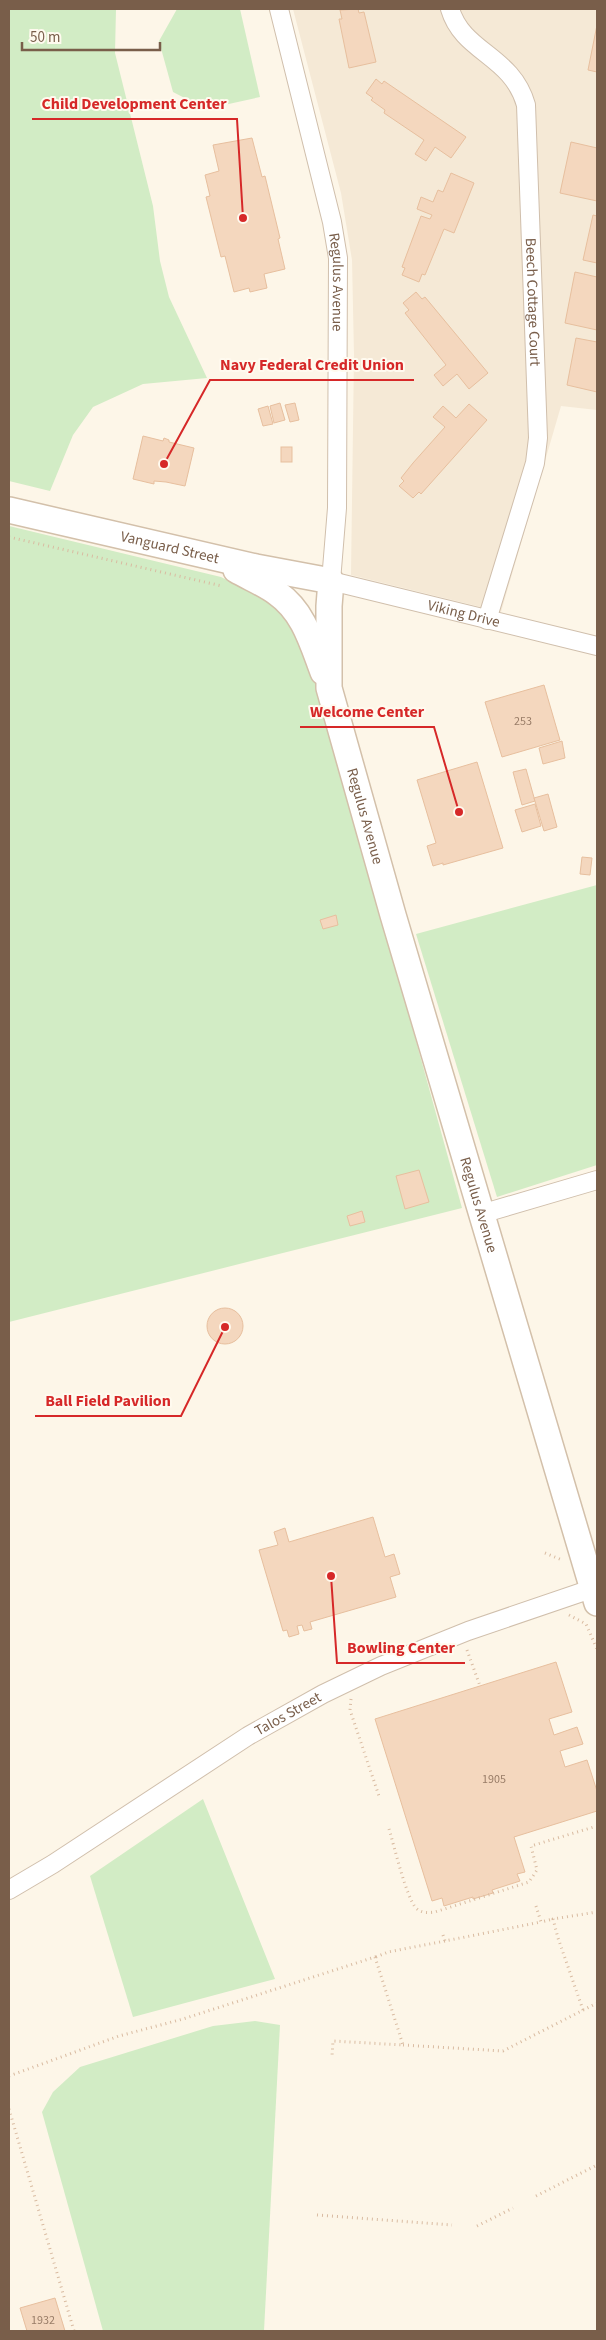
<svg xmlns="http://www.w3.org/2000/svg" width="606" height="2340" font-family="'Source Sans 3',sans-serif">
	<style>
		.residential { fill: #f5e9d6 }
		.green { fill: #d2ecc5 }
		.building { fill: #f4d7be; stroke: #e7bf9e }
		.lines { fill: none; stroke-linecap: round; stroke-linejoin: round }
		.street-casing { stroke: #d0bfac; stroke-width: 20 }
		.secondary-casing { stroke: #d3c0aa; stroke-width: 28 }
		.path { stroke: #d9bba1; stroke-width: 3; stroke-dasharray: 1 4; stroke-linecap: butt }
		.street { stroke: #fff; stroke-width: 18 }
		.secondary { stroke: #fff; stroke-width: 25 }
		.labels { text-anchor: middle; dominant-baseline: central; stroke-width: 4; stroke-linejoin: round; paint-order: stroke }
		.number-label { font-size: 12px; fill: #987c67 }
		.street-label { font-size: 15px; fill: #795e4a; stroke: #fffaef }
		.leader { fill: none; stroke: #d62828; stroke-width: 2 }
		.callout-dot { fill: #d62828; stroke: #fffaef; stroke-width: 2 }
		.callout-label { font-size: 16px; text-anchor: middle; font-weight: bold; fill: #d62828; stroke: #fffaef; stroke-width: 4; stroke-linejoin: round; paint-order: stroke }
	</style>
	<rect width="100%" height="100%" fill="#fdf6e8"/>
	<path class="residential" d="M293 9H597V410L561 406 501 612 351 575 354 355 352 260 341 193Z"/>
	<g class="green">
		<path d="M9 9H116L115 53 153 206 160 261 169 297 207 378 143 384 93 407 73 435 50 491 9 481Z"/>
		<path d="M177 9H240L260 97 206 109 173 92 159 41Z"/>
		<path d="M9 526 221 577 283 609 310 656 462 1208 9 1322Z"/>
		<path d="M597 885V1165L497 1197 416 934Z"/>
		<path d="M203 1799 275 1979 133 2017 90 1876Z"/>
		<path d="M255 2021 280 2025 264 2331H103L42 2112 53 2092 80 2067 213 2026Z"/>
	</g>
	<g class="building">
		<path d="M358 9 359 13 364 12 376 62 349 68 339 19H342L340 10Z"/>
		<path d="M597 25V72L588 70Z"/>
		<path d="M376 79 382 84 384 81 466 137 451 158 435 147 426 161 415 154 424 140 384 113 385 110 371 100 373 98 366 93Z"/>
		<path d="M252 138 262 177 265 176 280 238 278 239 285 269 264 274 267 288 250 292 249 288 234 292 225 256 221 257 206 197 210 196 205 175 219 171 213 145Z"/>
		<path d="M571 142 597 148V201L560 193Z"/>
		<path d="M451 173 474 183 454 233 444 229 425 275 422 274 419 282 402 275 405 268 402 267 421 216 430 219 432 215 417 209 421 197 433 202 438 190 443 192Z"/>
		<path d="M593 215 597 216V263L583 260Z"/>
		<path d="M575 272 597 277V330L565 323Z"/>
		<path d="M416 292 422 299 425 297 488 373 469 389 457 374 443 386 434 375 446 365 405 313 409 310 403 303Z"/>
		<path d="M576 338 597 342V392L567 385Z"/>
		<path d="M280 403 285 420 274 423 270 406Z"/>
		<path d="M295 403 299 420 290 422 285 405Z"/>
		<path d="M469 404 487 420 421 494 419 492 413 498 399 486 404 481 401 478 413 463 445 427 433 417 443 406 456 418Z"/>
		<path d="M268 406 273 424 263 426 258 409Z"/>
		<path d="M143 436 163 441 164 438 169 440V442L194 448 185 486 166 482 154 481V484L133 479Z"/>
		<rect x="281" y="447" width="11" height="15"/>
		<path d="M544 685 560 740 502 757 485 702Z"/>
		<path d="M562 741 565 758 543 764 539 748Z"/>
		<path d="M477 762 503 848 443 865V863L433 866 427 846 436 843 417 780Z"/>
		<path d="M526 769 535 801 522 805 513 772Z"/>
		<path d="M548 794 557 827 544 831 534 798Z"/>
		<path d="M535 804 541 826 522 832 515 810Z"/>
		<path d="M582 857 592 858 590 875 580 874Z"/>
		<path d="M336 915 338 925 323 929 320 920Z"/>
		<path d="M419 1170 429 1202 405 1209 396 1176Z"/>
		<path d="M362 1211 365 1222 350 1226 347 1216Z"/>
		<circle cx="225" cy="1326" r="18"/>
		<path d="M373 1517 385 1557 394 1554 400 1574 390 1577 396 1597 310 1622 312 1629 304 1631 302 1625 297 1626 299 1634 289 1637 287 1630 283 1631 259 1550 278 1545 274 1532 285 1528 289 1542Z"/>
		<path d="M556 1662 572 1712 549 1719 554 1735 577 1727 583 1744 560 1751 565 1767 587 1760 597 1791V1811L514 1837 525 1872 517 1874 520 1881 492 1890 493 1893 473 1899V1897L444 1906 442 1898 432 1901 375 1719Z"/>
		<path d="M55 2298 65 2331H27L20 2308Z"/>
	</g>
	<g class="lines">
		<g class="street-casing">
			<g id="street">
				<path id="s1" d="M279 9 332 222 338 258 337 508 331 581 597 646"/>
				<path id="s2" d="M450 9C463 53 512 55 526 105L538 438 535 463 487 620"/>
				<path d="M481 1214 597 1180"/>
				<path id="s3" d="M9 1890 53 1864 248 1736 323 1694 381 1666 468 1631 597 1587"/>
			</g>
		</g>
		<g class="secondary-casing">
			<g id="secondary">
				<path id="s4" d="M9 510 256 567 331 581 329 606V688L393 915 597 1603"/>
				<path d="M236 570C250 578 265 584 277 593 304 612 312 643 323 672"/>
			</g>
		</g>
		<g class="path">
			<path d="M9 537 222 586"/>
			<path d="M545 1553 562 1560"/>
			<path d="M569 1615 586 1624 597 1649"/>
			<path d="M467 1650 480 1686"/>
			<path d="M351 1699 350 1710 380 1799"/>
			<path d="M389 1829C394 1845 406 1897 416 1908 421 1913 428 1913 435 1912L529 1882 537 1870 531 1846 597 1826"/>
			<path d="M536 1906 541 1922 553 1919"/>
			<path d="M443 1935 445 1941 541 1922"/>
			<path d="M376 1957 388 1952 445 1941"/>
			<path d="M583 2010 558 1938 553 1919 597 1912"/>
			<path d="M403 2045 503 2051 597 2003"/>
			<path d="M9 2076 119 2036 183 2019 375 1957 403 2045 333 2041 332 2056"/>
			<path d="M9 2109 74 2331"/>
			<path d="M536 2196 597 2165"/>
			<path d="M317 2215 452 2225"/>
			<path d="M477 2226 513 2208"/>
		</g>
		<use href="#street" class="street"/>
		<use href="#secondary" class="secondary"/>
	</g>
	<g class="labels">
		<g class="number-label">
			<text x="523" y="721">253</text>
			<text x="494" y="1779">1905</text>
			<text x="43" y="2320">1932</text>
		</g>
		<g class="street-label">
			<text stroke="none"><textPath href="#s1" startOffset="280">Regulus Avenue</textPath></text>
			<text stroke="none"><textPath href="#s2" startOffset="322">Beech Cottage Court</textPath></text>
			<text stroke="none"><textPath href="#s4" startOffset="165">Vanguard Street</textPath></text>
			<text stroke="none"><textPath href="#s1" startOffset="716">Viking Drive</textPath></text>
			<text stroke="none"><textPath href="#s4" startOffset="570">Regulus Avenue</textPath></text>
			<text stroke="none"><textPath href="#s4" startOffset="975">Regulus Avenue</textPath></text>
			<text stroke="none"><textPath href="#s3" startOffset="330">Talos Street</textPath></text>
		</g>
	</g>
	<path class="leader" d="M243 218L237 119H32M164 464L210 380H414M459 812L434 727H300M225 1327L181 1416H35M331 1576L337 1663H465"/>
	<g class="callout-dot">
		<circle cx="243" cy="218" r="5"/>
		<circle cx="164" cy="464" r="5"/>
		<circle cx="459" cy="812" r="5"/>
		<circle cx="225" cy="1327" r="5"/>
		<circle cx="331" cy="1576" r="5"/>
	</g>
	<g class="callout-label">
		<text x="134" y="109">Child Development Center</text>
		<text x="312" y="370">Navy Federal Credit Union</text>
		<text x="367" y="717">Welcome Center</text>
		<text x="108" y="1406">Ball Field Pavilion</text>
		<text x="401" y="1653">Bowling Center</text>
	</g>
	<rect width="606" height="2340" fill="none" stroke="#795e4a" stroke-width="20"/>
	<path d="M22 42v8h138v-8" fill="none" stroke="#795e4a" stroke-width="2.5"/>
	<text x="30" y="42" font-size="15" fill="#795e4a" stroke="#fffaef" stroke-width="4" paint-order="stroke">50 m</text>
</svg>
